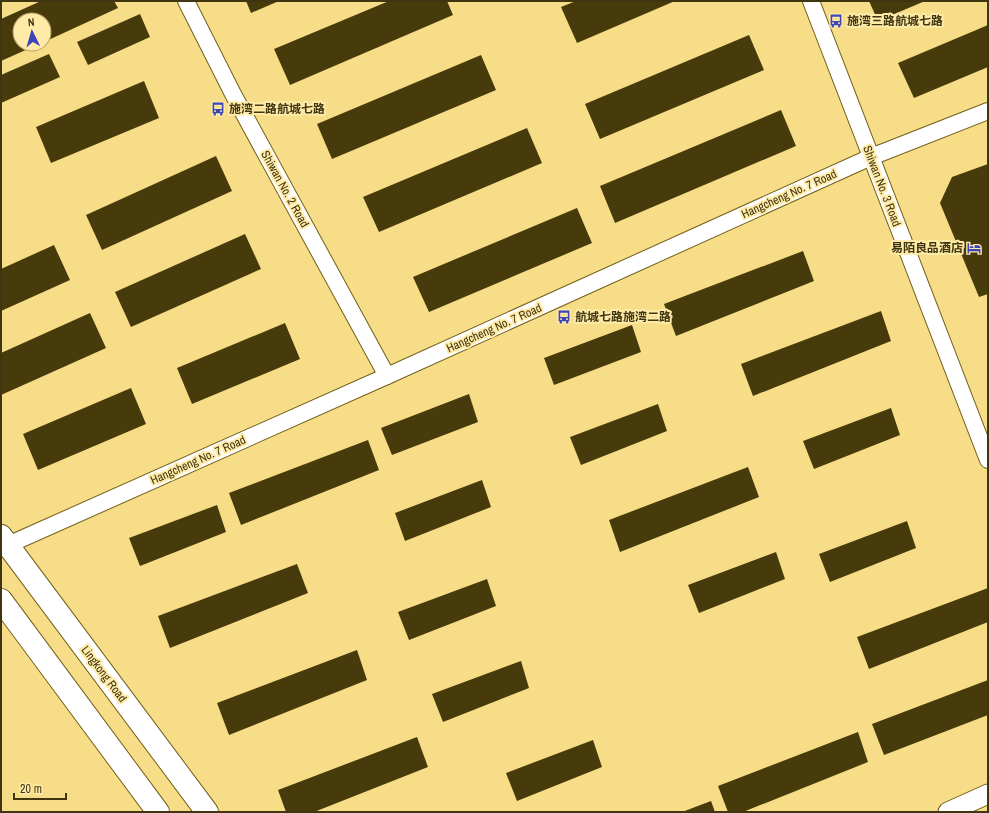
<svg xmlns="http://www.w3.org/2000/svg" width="989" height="813" font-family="'Archivo Narrow','Noto Sans SC',sans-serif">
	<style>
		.building { fill: #483b0b }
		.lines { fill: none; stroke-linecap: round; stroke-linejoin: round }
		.minor-casing { stroke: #715f1b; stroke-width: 18 }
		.tertiary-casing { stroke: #715f1b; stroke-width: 21 }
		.secondary-casing { stroke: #715f1b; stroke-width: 24 }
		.minor { stroke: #fff; stroke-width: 16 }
		.tertiary { stroke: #fff; stroke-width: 19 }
		.secondary { stroke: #fff; stroke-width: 22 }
		.labels { text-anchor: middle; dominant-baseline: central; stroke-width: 4; stroke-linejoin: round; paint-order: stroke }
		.poi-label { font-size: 12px; font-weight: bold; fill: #403511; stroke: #ffeba7; text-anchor: start }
		.street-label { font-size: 12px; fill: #403511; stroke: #ffeba7 }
	</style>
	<rect width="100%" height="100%" fill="#f7dd87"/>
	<g class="building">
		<path d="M41 1H114L118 8 44 42V20H20V44H39L1 61V19Z"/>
		<path d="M246 1H279L251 13Z"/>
		<path d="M389 1H447L453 15 290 85 274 49Z"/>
		<path d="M576 1H675L577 43 561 7Z"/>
		<path d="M869 1H925L878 21Z"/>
		<path d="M140 14 150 37 88 65 77 42Z"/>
		<path d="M988 25V67L914 98 898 63Z"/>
		<path d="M749 35 764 70 600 139 585 104Z"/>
		<path d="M49 54 60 77 1 103V75Z"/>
		<path d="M481 55 496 90 332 159 317 124Z"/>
		<path d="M144 81 159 118 51 163 36 127Z"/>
		<path d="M781 110 796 146 615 223 600 186Z"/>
		<path d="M527 128 542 163 379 232 363 197Z"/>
		<path d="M216 156 232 191 102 250 86 215Z"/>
		<path d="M988 164V294L979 297 940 203 952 177Z"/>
		<path d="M577 208 592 243 429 312 413 277Z"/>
		<path d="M245 234 261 269 131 327 115 292Z"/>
		<path d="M54 245 70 280 1 311V269Z"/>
		<path d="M803 251 814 281 676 336 664 304Z"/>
		<path d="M881 311 891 341 753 396 741 364Z"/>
		<path d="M90 313 106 348 1 395V353Z"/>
		<path d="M285 323 300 359 192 404 177 368Z"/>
		<path d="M632 325 641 352 554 385 544 358Z"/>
		<path d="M131 388 146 424 38 470 23 434Z"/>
		<path d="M469 394 478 422 392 455 381 428Z"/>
		<path d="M658 404 667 431 581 465 570 437Z"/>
		<path d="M891 408 900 435 814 469 803 441Z"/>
		<path d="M368 440 379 470 241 525 229 493Z"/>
		<path d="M748 467 759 497 620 552 609 520Z"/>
		<path d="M482 480 491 507 405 541 395 513Z"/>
		<path d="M217 505 226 532 140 566 129 538Z"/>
		<path d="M907 521 916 548 830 582 819 554Z"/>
		<path d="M776 552 785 579 699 613 688 585Z"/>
		<path d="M297 564 308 593 170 648 158 616Z"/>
		<path d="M487 579 496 606 409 640 398 612Z"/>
		<path d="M988 588V622L869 669 857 637Z"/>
		<path d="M357 650 367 680 229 735 217 703Z"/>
		<path d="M521 661 529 688 443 722 432 694Z"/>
		<path d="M988 680V715L884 755 872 724Z"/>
		<path d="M858 732 868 762 743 812H728L718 786Z"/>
		<path d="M417 737 428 767 314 812H286L278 790Z"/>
		<path d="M593 740 602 767 517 801 506 773Z"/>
		<path d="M711 801 715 812H682Z"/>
	</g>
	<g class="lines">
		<g class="minor-casing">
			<g id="minor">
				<path d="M186 1 233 94 387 376"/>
				<path d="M811 1 988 460"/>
				<path d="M1 548 387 376 871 157 988 111"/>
			</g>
		</g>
		<g class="tertiary-casing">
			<path id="tertiary" d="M948 812 988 794"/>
		</g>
		<g class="secondary-casing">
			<g id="secondary">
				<path d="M1 536 207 812"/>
				<path d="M1 600 158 812"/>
			</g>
		</g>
		<use href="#minor" class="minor"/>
		<use href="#tertiary" class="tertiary"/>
		<use href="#secondary" class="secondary"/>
	</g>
	<defs>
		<g id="bus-bare" transform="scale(1.08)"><path d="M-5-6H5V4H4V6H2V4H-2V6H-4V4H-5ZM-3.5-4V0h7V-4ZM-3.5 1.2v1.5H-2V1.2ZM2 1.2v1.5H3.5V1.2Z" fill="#3c46ba" stroke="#ffeba7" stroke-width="2.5" paint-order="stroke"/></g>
		<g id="hotel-bare" transform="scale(1.08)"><path d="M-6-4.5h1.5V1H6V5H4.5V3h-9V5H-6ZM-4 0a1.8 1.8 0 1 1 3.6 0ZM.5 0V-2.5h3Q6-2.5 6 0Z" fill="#3c46ba" stroke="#ffeba7" stroke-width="2.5" paint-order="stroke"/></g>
	</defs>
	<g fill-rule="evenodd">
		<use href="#bus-bare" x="836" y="21"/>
		<use href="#bus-bare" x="218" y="109"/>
		<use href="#hotel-bare" x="974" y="248"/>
		<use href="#bus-bare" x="564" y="317"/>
	</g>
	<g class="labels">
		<g class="poi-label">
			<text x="847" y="21">施湾三路航城七路</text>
			<text x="229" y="109">施湾二路航城七路</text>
			<text x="963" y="248" text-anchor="end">易陌良品酒店</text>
			<text x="575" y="317">航城七路施湾二路</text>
		</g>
		<g class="street-label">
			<text transform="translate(882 186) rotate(69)">Shiwan No. 3 Road</text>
			<text transform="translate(285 189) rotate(61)">Shiwan No. 2 Road</text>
			<text transform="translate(789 194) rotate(-24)">Hangcheng No. 7 Road</text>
			<text transform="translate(494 328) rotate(-24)">Hangcheng No. 7 Road</text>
			<text transform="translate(198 460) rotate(-24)">Hangcheng No. 7 Road</text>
			<text transform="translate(104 674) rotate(53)">Lingkong Road</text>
		</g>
	</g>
	<rect width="989" height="813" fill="none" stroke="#403511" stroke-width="4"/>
	<g transform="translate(32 32) rotate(355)"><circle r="19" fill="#ffeba7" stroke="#b3a26b"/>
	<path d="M0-3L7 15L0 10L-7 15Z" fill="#3c46ba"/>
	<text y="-6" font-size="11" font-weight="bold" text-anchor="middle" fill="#403511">N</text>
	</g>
	<path d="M14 793v6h52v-6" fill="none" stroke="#403511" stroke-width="2"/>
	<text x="20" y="793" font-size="12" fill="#403511" stroke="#ffeba7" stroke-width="3" paint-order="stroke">20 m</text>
</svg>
